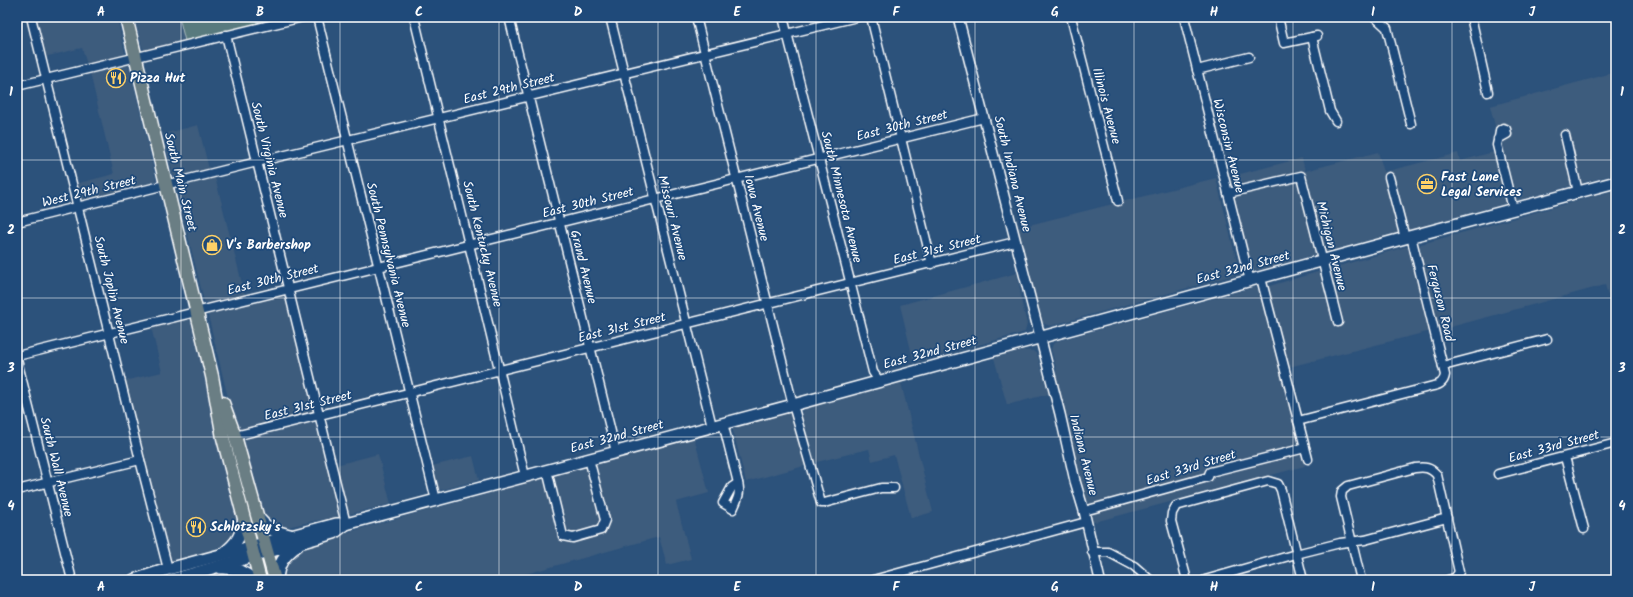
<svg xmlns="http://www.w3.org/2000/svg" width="1633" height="597" font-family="Kalam,sans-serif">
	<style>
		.built { fill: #3c5b7d }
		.green { fill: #597a7e; stroke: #acbcbe }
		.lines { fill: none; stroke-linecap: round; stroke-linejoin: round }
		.stream { stroke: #8caec3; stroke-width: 2 }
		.minor-casing { stroke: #fff; stroke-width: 11 }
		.tertiary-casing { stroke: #fff; stroke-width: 12 }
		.secondary-casing { stroke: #fff; stroke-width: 14 }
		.primary-casing { stroke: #fff; stroke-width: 15 }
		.minor { stroke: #1f4a7a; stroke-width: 8 }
		.tertiary { stroke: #1f4a7a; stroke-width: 9 }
		.secondary { stroke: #1f4a7a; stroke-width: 11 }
		.primary { stroke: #6b7e84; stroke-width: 12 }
		.grid { fill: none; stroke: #fff; stroke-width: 1; stroke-opacity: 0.55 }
		.labels { text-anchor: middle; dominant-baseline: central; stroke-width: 3.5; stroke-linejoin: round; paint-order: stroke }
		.poi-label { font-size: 13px; font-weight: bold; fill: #fff; stroke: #1f4a7a; text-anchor: start }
		.street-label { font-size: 13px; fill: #fff; stroke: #1f4a7a }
		.neatline { fill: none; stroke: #fff; stroke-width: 1.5 }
		.grid-label { font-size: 13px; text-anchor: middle; font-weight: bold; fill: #fff }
	</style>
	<rect width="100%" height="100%" fill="#2c527b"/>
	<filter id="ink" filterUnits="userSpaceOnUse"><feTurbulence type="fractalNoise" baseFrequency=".025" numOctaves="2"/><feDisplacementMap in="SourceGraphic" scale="8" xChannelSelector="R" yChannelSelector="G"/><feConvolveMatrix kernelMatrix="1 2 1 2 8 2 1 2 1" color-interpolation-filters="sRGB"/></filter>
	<g filter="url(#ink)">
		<g class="built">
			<path d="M34 17H117L125 53 121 57 87 65 82 48 44 57Z"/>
			<path d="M134 17H179L185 41 144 50 142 47Z"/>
			<path d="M123 64 128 65 130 68 156 180 153 183 81 201 75 184 114 174 90 73Z"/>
			<path d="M1616 72V174L1255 271 1251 269 1228 177 1302 158 1305 171 1378 152 1384 172 1458 153 1460 161 1501 150 1490 106Z"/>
			<path d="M198 125 209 169 176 177 173 175 163 134Z"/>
			<path d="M215 177 245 295 209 304 204 301 177 191 179 185Z"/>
			<path d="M1216 178 1239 270 1235 275 1050 326 1042 323 1017 228Z"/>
			<path d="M1616 190V324L1605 285 1436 331 1418 247 1421 244Z"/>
			<path d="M1405 247H1407L1411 250 1431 331 1289 367 1268 289 1269 286Z"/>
			<path d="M1017 273 1020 289 1022 304 1027 324 1025 332 914 363 900 305Z"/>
			<path d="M1255 287 1260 291 1305 466 1091 523 1057 388 1056 368 1051 349 1053 344 1057 341Z"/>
			<path d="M281 295 284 296 286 299 313 412 311 414 243 430H240L236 424 228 398 208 315 213 311Z"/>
			<path d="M186 318 190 319 192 322 239 518 238 530 228 543 205 554 170 564 124 381 162 372 151 327Z"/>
			<path d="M1021 350 1033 351 1037 354 1049 394 1007 405 994 358Z"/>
			<path d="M901 383 933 512 911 518 894 455 872 461 869 449 813 463 801 414 803 411 807 408Z"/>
			<path d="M792 412 808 465 746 482 732 427Z"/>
			<path d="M313 422 317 425 339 515 336 518 314 521 283 528 276 529 263 515 242 441 244 439Z"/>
			<path d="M694 437 709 493 676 502 691 559 667 565 659 537 504 580H279L280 570 293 552 319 540Z"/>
			<path d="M378 454 391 504 350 514 348 512 336 465Z"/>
			<path d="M473 456 479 480 442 490 438 489 432 466Z"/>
			<path d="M230 571 249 580H191L223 572Z"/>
		</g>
		<path class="green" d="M179 17H269L270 21 185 41Z"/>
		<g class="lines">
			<path class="stream" d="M250 17 259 22"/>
			<g class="minor-casing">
				<g id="minor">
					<path d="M31 17 140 460 168 569"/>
					<path d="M317 17 436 500"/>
					<path d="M414 17 525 476"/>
					<path d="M509 17 616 452"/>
					<path d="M610 17 712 426"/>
					<path d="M696 17 793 405 821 503H824L881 488H894"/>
					<path d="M783 17 873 372 879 381"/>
					<path d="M871 17 932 264"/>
					<path d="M1071 17 1118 201"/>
					<path d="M1184 17 1250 281"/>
					<path d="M1278 17 1284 43 1317 36"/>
					<path d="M1375 17 1387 28 1411 124"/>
					<path d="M1471 17 1488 92"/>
					<path d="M226 35 346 524"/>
					<path d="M1312 37 1330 111 1336 121"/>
					<path d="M1197 70 1249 57"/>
					<path d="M17 86 303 17"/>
					<path d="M1565 135 1578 192"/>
					<path d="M1498 139 1507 134 1506 129 1503 128 1500 130C1500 135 1498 140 1497 145L1513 209"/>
					<path d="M1389 177 1405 238"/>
					<path d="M1228 193 1301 176 1338 322"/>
					<path d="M17 222 257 162 857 17"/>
					<path d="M1261 278 1308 459"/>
					<path d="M17 356 984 118"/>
					<path d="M17 360 72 580"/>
					<path d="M1443 366 1547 339"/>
					<path d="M1298 421 1433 386C1440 385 1444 382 1445 375L1411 236"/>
					<path d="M723 423 738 483"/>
					<path d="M235 436 1015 242"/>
					<path d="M1565 457 1584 529"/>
					<path d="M547 470 563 536 573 538 601 530 605 520 589 459"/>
					<path d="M1498 474 1616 443"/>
					<path d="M738 483C741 493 737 500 733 509L723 503 732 487Z"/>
					<path d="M17 490 140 460"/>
					<path d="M1084 511 1208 477 1210 472 1305 448"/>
					<path d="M1092 552H1108L1134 566 1150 580"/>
					<path d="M873 580 1086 522"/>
					<path d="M1187 580 1171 521 1172 513 1176 506 1268 481 1278 484 1281 490 1303 580"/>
					<path d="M1205 580 1296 554 1340 543 1365 540 1447 518"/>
					<path d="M1361 580 1341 497 1342 491 1348 486 1415 468C1425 467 1430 467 1437 475L1459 572 1455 578 1448 580"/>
				</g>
			</g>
			<g class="tertiary-casing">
				<path id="tertiary" d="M958 17 1060 414 1075 481 1084 511 1100 580"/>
			</g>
			<g class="secondary-casing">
				<g id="secondary">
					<path d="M258 517C268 530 274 531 290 535"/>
					<path d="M224 553C237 543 241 536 244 519"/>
					<path d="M221 568C233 567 244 572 254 580"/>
					<path d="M134 580 168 569 336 524H346L793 405 1405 238 1616 182"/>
					<path d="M171 580 334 533 346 524"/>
					<path d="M277 580C278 563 284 556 297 546"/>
				</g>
			</g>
			<g class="primary-casing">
				<g id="primary">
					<path d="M126 17 212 376 223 438 260 580"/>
					<path d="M223 403 235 436 275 580"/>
				</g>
			</g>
			<use href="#minor" class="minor"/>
			<use href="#tertiary" class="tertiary"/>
			<use href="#secondary" class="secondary"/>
			<use href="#primary" class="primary"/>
		</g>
	</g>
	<path class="grid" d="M181 17V580M340 17V580M499 17V580M658 17V580M816 17V580M975 17V580M1134 17V580M1293 17V580M1452 17V580M17 160H1616M17 298H1616M17 437H1616"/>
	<defs>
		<g id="restaurant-ring" transform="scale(1)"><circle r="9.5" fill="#1f4a7a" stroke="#ffd166" stroke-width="1.5"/><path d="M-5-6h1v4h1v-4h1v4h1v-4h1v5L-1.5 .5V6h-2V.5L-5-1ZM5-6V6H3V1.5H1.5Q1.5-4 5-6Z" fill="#ffd166"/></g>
		<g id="office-ring" transform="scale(1)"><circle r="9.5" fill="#1f4a7a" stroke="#ffd166" stroke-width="1.5"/><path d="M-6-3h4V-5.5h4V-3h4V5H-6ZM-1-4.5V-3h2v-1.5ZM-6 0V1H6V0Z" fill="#ffd166"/></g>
		<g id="shop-ring" transform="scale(1)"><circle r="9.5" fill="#1f4a7a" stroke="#ffd166" stroke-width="1.5"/><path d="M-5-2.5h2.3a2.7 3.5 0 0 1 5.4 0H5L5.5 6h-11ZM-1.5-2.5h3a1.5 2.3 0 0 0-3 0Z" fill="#ffd166"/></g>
	</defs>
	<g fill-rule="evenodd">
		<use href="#restaurant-ring" x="116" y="78"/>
		<use href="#office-ring" x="1427" y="184"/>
		<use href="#shop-ring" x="212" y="245"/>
		<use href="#restaurant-ring" x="196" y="527"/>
	</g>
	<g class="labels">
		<g class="poi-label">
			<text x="130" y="78">Pizza Hut</text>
			<text x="1441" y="177">Fast Lane<tspan x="1441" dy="15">Legal Services</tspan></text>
			<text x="226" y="245">V's Barbershop</text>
			<text x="210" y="527">Schlotzsky's</text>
		</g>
		<g class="street-label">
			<text transform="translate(509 89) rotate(-14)">East 29th Street</text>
			<text transform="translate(1106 106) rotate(75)">Illinois Avenue</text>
			<text transform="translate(902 126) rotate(-14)">East 30th Street</text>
			<text transform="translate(1228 146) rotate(76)">Wisconsin Avenue</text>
			<text transform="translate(269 160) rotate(76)">South Virginia Avenue</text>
			<text transform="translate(1012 174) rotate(76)">South Indiana Avenue</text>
			<text transform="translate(180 182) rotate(76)">South Main Street</text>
			<text transform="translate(89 192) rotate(-14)">West 29th Street</text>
			<text transform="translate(841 197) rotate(76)">South Minnesota Avenue</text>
			<text transform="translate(588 203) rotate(-14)">East 30th Street</text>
			<text transform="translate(756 208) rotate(76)">Iowa Avenue</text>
			<text transform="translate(672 218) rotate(76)">Missouri Avenue</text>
			<text transform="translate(482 244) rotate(76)">South Kentucky Avenue</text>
			<text transform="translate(1331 246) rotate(76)">Michigan Avenue</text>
			<text transform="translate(937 250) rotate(-14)">East 31st Street</text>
			<text transform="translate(388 255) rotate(76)">South Pennsylvania Avenue</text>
			<text transform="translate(583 267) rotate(76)">Grand Avenue</text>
			<text transform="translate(1243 268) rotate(-15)">East 32nd Street</text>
			<text transform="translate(273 280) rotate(-14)">East 30th Street</text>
			<text transform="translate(111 290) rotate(76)">South Joplin Avenue</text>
			<text transform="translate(1440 303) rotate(76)">Ferguson Road</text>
			<text transform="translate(622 328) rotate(-14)">East 31st Street</text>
			<text transform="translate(930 353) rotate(-15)">East 32nd Street</text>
			<text transform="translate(308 406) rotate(-14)">East 31st Street</text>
			<text transform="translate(617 437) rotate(-15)">East 32nd Street</text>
			<text transform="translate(1554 447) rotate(-15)">East 33rd Street</text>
			<text transform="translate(1083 455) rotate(76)">Indiana Avenue</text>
			<text transform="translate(56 467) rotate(76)">South Wall Avenue</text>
			<text transform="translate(1191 468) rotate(-17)">East 33rd Street</text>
		</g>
	</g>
	<rect width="1633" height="597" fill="none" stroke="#1f4a7a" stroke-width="44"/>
	<rect x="22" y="22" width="1589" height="553" class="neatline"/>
	<g class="grid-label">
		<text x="101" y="16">A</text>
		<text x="260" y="16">B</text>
		<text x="419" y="16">C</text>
		<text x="578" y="16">D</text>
		<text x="737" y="16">E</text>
		<text x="896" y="16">F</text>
		<text x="1055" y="16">G</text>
		<text x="1214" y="16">H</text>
		<text x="1373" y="16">I</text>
		<text x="1532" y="16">J</text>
		<text x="11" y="96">1</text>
		<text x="1622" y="96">1</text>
		<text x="11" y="234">2</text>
		<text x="1622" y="234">2</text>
		<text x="11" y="372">3</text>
		<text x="1622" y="372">3</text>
		<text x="11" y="510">4</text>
		<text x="1622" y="510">4</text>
		<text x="101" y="591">A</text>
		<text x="260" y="591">B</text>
		<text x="419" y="591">C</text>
		<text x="578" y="591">D</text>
		<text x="737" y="591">E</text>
		<text x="896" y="591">F</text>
		<text x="1055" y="591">G</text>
		<text x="1214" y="591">H</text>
		<text x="1373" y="591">I</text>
		<text x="1532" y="591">J</text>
	</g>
</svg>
